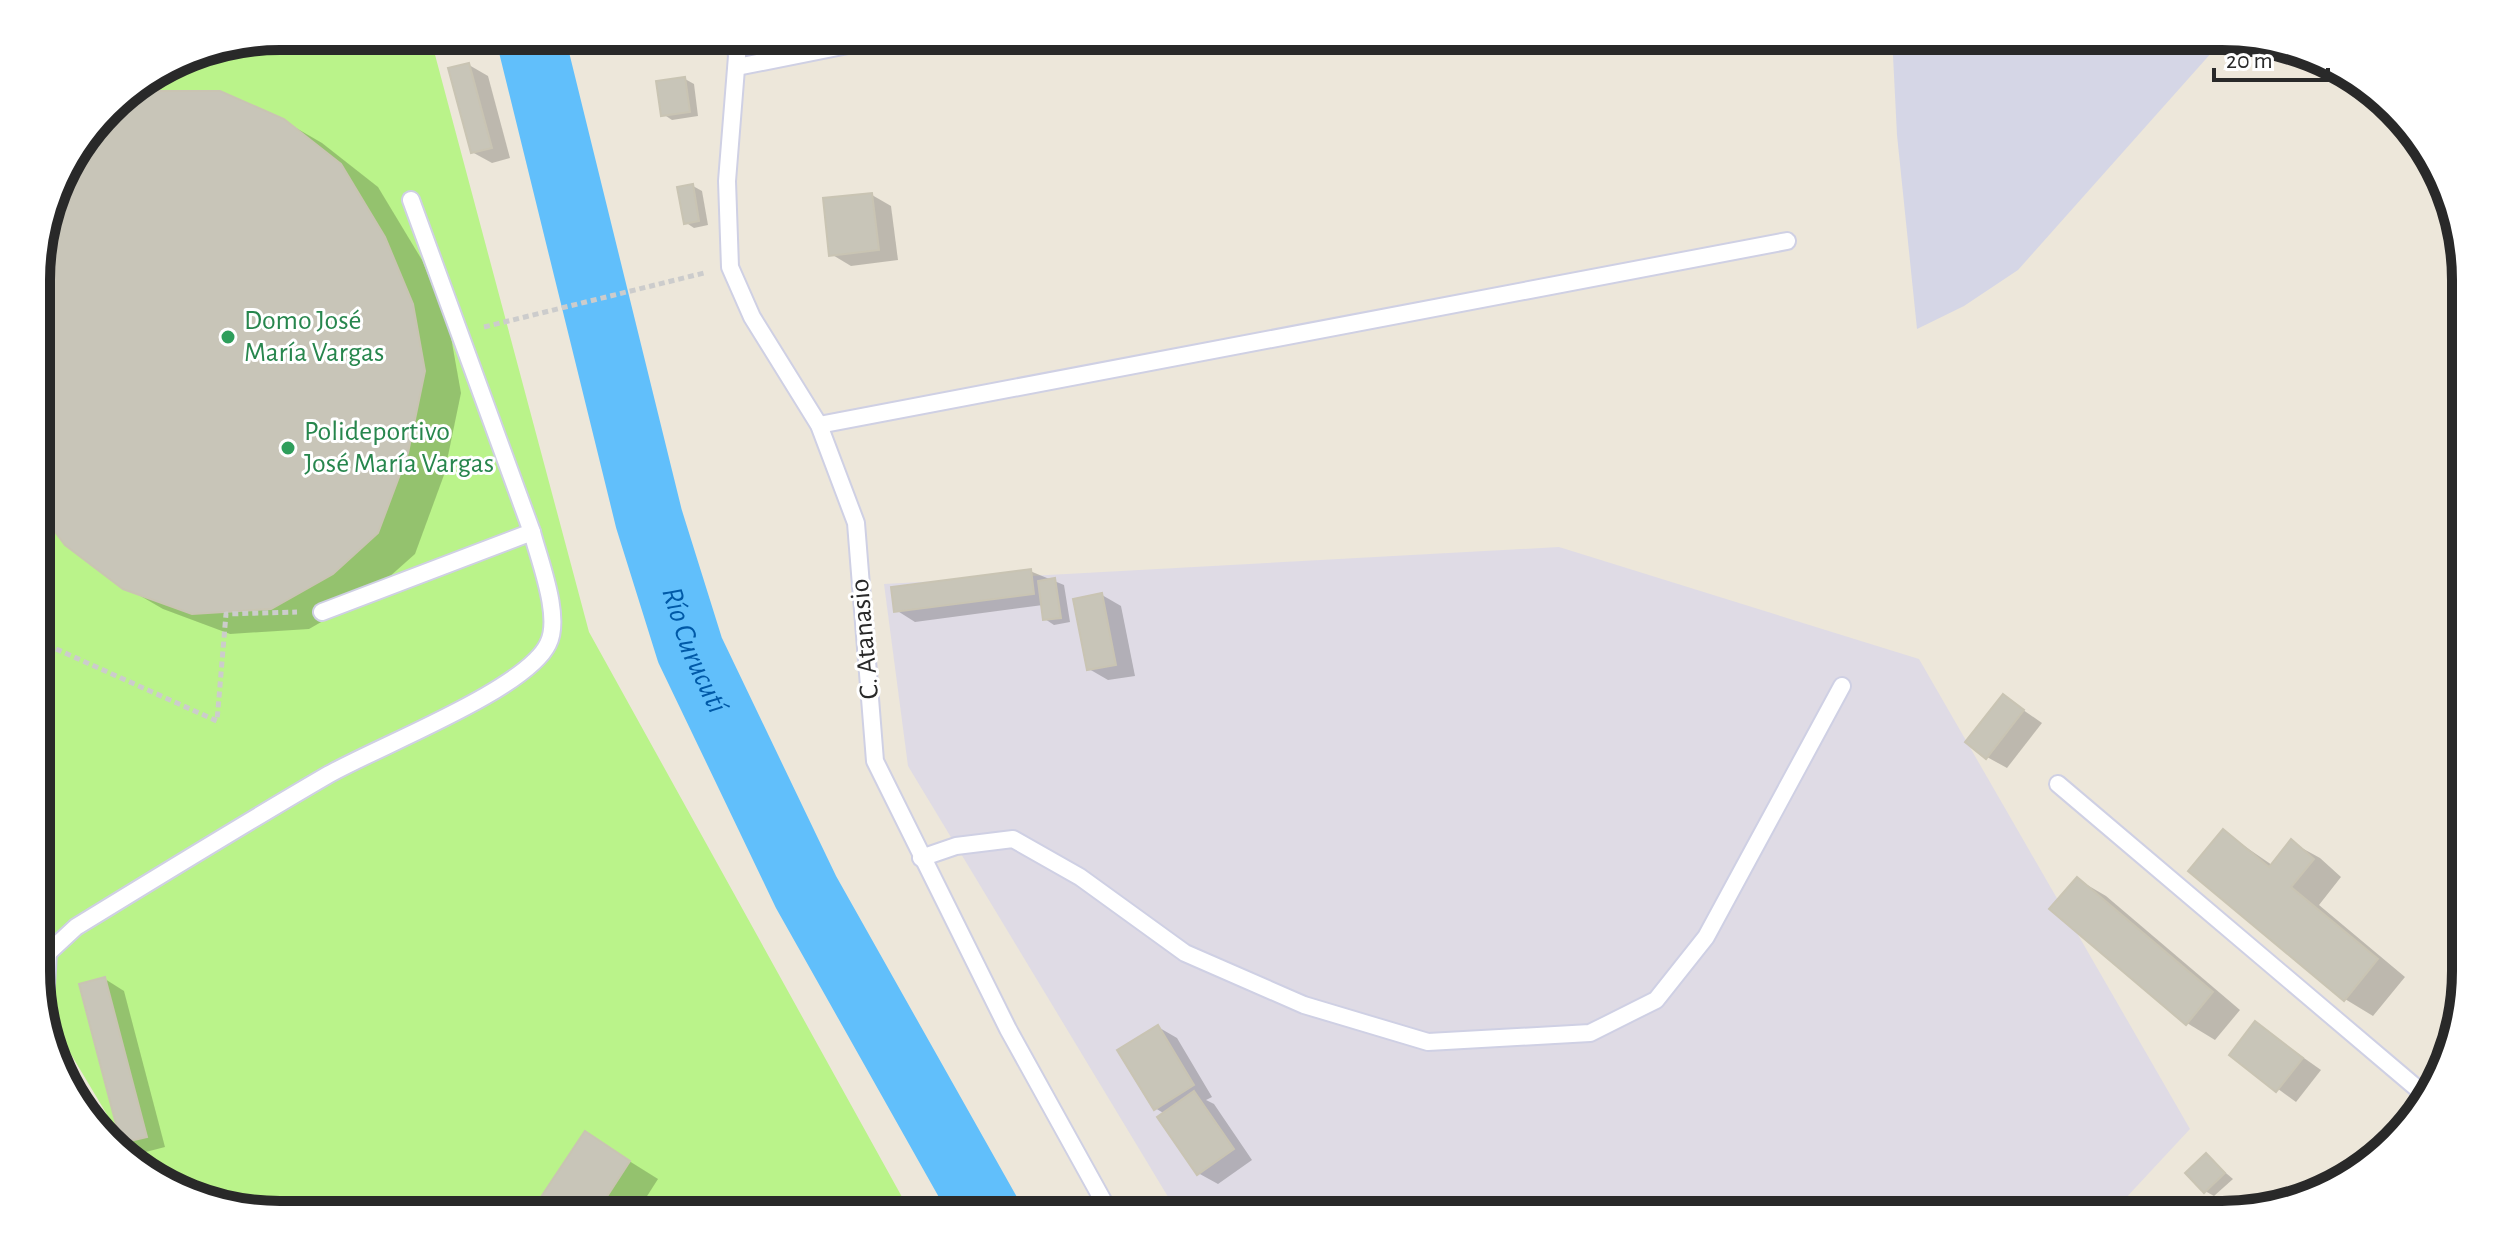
<svg xmlns="http://www.w3.org/2000/svg" width="2502" height="1251" font-family="'Alegreya Sans',sans-serif">
	<style>
		.industrial { fill: #dfdbe5 }
		.airport { fill: #d5d6e6 }
		.pitch { fill: #baf38a }
		.shadow { fill: #0003 }
		.lines { fill: none; stroke-linecap: round; stroke-linejoin: round }
		.river { stroke: #61bffb; stroke-width: 68 }
		.building { fill: #c8c5b8; stroke: #c9c4b3; stroke-width: 2 }
		.service-casing { stroke: #cfd0e4; stroke-width: 20 }
		.path { stroke: #ccc; stroke-width: 5; stroke-dasharray: 6 4; stroke-linecap: butt }
		.service { stroke: #fff; stroke-width: 16 }
		.leisure-dot { fill: #2e9e5b; stroke: #fff; stroke-width: 3 }
		.labels { text-anchor: middle; dominant-baseline: central; stroke-width: 6; stroke-linejoin: round; paint-order: stroke }
		.leisure-label { font-size: 28px; fill: #27864d; stroke: #fff; text-anchor: start }
		.street-label { font-size: 28px; fill: #292929; stroke: #fff }
		.water-label { font-size: 30px; font-style: italic; fill: #0059a7; stroke: #fff }
		.rim { fill: none; stroke: #292929; stroke-width: 10 }
	</style>
	<rect width="100%" height="100%" fill="#ede7da"/>
	<path class="industrial" d="M1559 547 1919 659 2190 1129 2110 1215H1179L908 766 884 584Z"/>
	<path class="airport" d="M1892 36H2215L2221 42 2018 270 1964 306 1917 329 1897 135Z"/>
	<path class="pitch" d="M280 36H430L589 632 912 1215H280L199 1196 118 1133 38 999 37 264 61 173 119 97 187 54Z"/>
	<g class="shadow">
		<path d="M469 65 488 76 510 158 492 163 472 152Z"/>
		<path d="M685 79 694 84 698 116 672 120 663 114Z"/>
		<path d="M112 106 284 121 322 143 378 187 422 260 449 326 461 393 444 475 415 554 370 594 309 629 230 634 163 609 125 587 37 505V264L61 173Z"/>
		<path d="M693 186 702 191 708 225 694 228 685 222Z"/>
		<path d="M872 195 891 206 898 260 851 266 831 254Z"/>
		<path d="M1030 571 1064 585 1070 622 1054 625 1045 619 1043 605 915 622 896 610Z"/>
		<path d="M1102 595 1121 606 1135 676 1108 680 1089 669Z"/>
		<path d="M2003 696 2042 723 2007 768 1987 757Z"/>
		<path d="M2224 832 2272 865 2291 842 2320 858 2341 877 2319 905 2405 977 2373 1016 2345 999Z"/>
		<path d="M2077 879 2106 896 2240 1010 2215 1040 2187 1023Z"/>
		<path d="M105 979 124 991 165 1147 142 1153 123 1142Z"/>
		<path d="M2256 1024 2321 1070 2296 1102 2232 1055Z"/>
		<path d="M1158 1027 1177 1038 1212 1097 1206 1100 1214 1104 1252 1160 1218 1184 1198 1173 1165 1114 1155 1108Z"/>
		<path d="M586 1134 658 1179 635 1215H532Z"/>
		<path d="M2206 1156 2233 1179 2214 1196 2205 1191Z"/>
	</g>
	<g class="lines">
		<path class="river" id="s1" d="M530 36 649 519 690 650 806 892 988 1215"/>
	</g>
	<g class="building">
		<path d="M469 63 492 148 471 153 448 68Z"/>
		<path d="M685 77 690 112 661 116 656 81Z"/>
		<path d="M147 91H220L284 119 341 164 385 237 413 304 425 371 408 453 378 533 333 574 271 609 192 614 123 589 65 545 37 508V264L61 173 114 103Z"/>
		<path d="M693 184 699 221 684 224 677 187Z"/>
		<path d="M872 193 879 250 829 256 823 198Z"/>
		<path d="M1031 569 1034 594 894 612 891 587Z"/>
		<path d="M1055 578 1061 618 1043 620 1038 581Z"/>
		<path d="M1102 593 1116 665 1087 670 1073 599Z"/>
		<path d="M2003 694 2024 710 1986 759 1965 742Z"/>
		<path d="M2223 829 2269 867 2291 839 2314 859 2291 887 2378 959 2344 1001 2188 871Z"/>
		<path d="M2077 877 2213 992 2186 1025 2049 909Z"/>
		<path d="M105 977 147 1137 121 1143 79 984Z"/>
		<path d="M2255 1021 2303 1058 2276 1092 2229 1055Z"/>
		<path d="M1158 1025 1194 1085 1154 1110 1117 1050Z"/>
		<path d="M1194 1091 1234 1149 1197 1175 1157 1117Z"/>
		<path d="M585 1131 630 1161 595 1215H529Z"/>
		<path d="M2206 1153 2225 1173 2204 1193 2185 1173Z"/>
	</g>
	<g class="lines">
		<g class="service-casing">
			<g id="service">
				<path d="M734 36 737 56 727 181 730 267 752 317 819 425 856 523 875 761 1008 1029 1111 1215"/>
				<path d="M737 67 893 36"/>
				<path d="M411 200 532 532"/>
				<path d="M819 425 1787 241"/>
				<path d="M2058 784 2426 1096"/>
				<path d="M921 858 956 846 1013 839 1080 877 1185 953 1304 1005 1428 1042 1590 1033 1656 1000 1706 937 1842 686"/>
				<path d="M38 928 48 953 44 1017"/>
				<path d="M48 953 76 927C159 876 242 825 326 776 376 747 526 690 548 644 562 617 539 560 532 532L322 612"/>
			</g>
		</g>
		<g class="path">
			<path d="M484 327 704 273"/>
			<path d="M37 628 45 644 217 721 226 614 297 612"/>
		</g>
		<use href="#service" class="service"/>
	</g>
	<g class="leisure-dot">
		<circle cx="228" cy="337" r="8"/>
		<circle cx="288" cy="448" r="8"/>
	</g>
	<g class="labels">
		<g class="leisure-label">
			<text x="244" y="321">Domo José<tspan x="244" dy="32">María Vargas</tspan></text>
			<text x="304" y="432">Polideportivo<tspan x="304" dy="32">José María Vargas</tspan></text>
		</g>
		<g class="street-label">
			<text transform="translate(865 639) rotate(-95)">C. Atanasio</text>
		</g>
		<g class="water-label">
			<text stroke="none"><textPath href="#s1" startOffset="636">Río Curucutí</textPath></text>
		</g>
	</g>
	<path d="M0 0H2502V1251H0ZM280 50H2222A230 230 0 0 1 2452 280V971A230 230 0 0 1 2222 1201H280A230 230 0 0 1 50 971V280A230 230 0 0 1 280 50Z" fill="#fff" fill-rule="evenodd"/>
	<path class="rim" d="M280 50H2222A230 230 0 0 1 2452 280V971A230 230 0 0 1 2222 1201H280A230 230 0 0 1 50 971V280A230 230 0 0 1 280 50Z"/>
	<path d="M2214 68v12h114v-12" fill="none" stroke="#292929" stroke-width="4"/>
	<text x="2226" y="68" font-size="24" fill="#292929" stroke="#ffffff" stroke-width="6" paint-order="stroke">20 m</text>
</svg>
